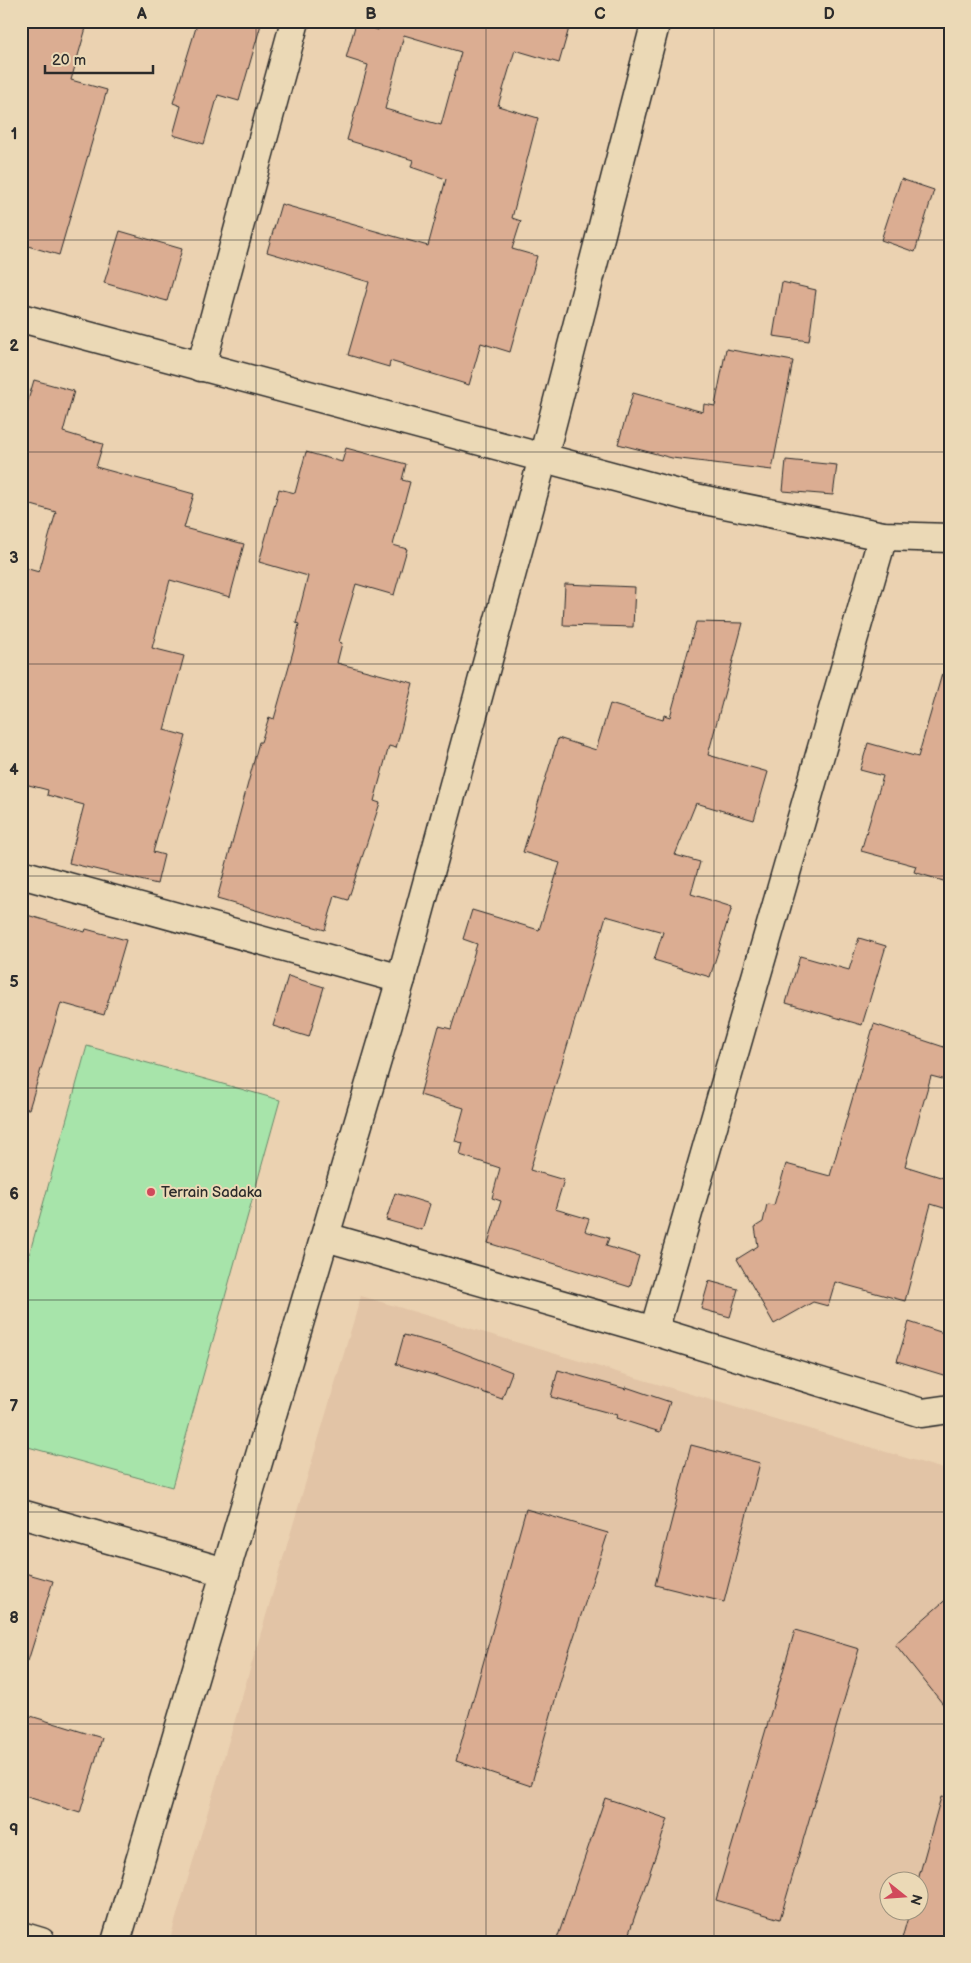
<svg xmlns="http://www.w3.org/2000/svg" width="971" height="1963" font-family="'Balsamiq Sans',sans-serif">
	<style>
		.built { fill: #e2c4a6; fill-rule: evenodd }
		.green { fill: #a7e4aa; stroke: #69886a }
		.building { fill: #dbad92; stroke: #2b2b2b; fill-rule: evenodd }
		.lines { fill: none; stroke-linecap: round; stroke-linejoin: round }
		.minor-casing { stroke: #2b2b2b; stroke-width: 31 }
		.minor { stroke: #ebd9b6; stroke-width: 28 }
		.grid { fill: none; stroke: #2b2b2b; stroke-width: 1; stroke-opacity: 0.55 }
		.poi-dot { fill: #d1495b; stroke: #ebd9b6; stroke-width: 2 }
		.labels { text-anchor: middle; dominant-baseline: central; stroke-width: 4; stroke-linejoin: round; paint-order: stroke }
		.poi-label { font-size: 15px; fill: #2b2b2b; stroke: #ebd9b6; text-anchor: start }
		.neatline { fill: none; stroke: #2b2b2b; stroke-width: 2 }
		.grid-label { font-size: 16px; text-anchor: middle; font-weight: bold; fill: #2b2b2b }
	</style>
	<rect width="100%" height="100%" fill="#ebd2b1"/>
	<filter id="ink" filterUnits="userSpaceOnUse"><feTurbulence type="fractalNoise" baseFrequency=".02" numOctaves="2"/><feDisplacementMap in="SourceGraphic" scale="10" xChannelSelector="R" yChannelSelector="G"/><feConvolveMatrix kernelMatrix="1 2 1 2 8 2 1 2 1" color-interpolation-filters="sRGB"/></filter>
	<g filter="url(#ink)">
		<path class="built" d="M361 1296 950 1471V1942H169ZM888 1880H918V1910H888Z"/>
		<path class="green" d="M87 1046 280 1100 172 1487 21 1445V1284Z"/>
		<g class="building">
			<path d="M21 21H88L71 80 107 90 59 255 21 244Z"/>
			<path d="M198 21H262L239 101 218 95 204 144 173 135 181 106 173 103Z"/>
			<path d="M381 21H571L559 63 515 50 498 106 538 118 512 218 521 221 512 249 537 256 510 352 481 343 469 385 390 361 389 367 348 355 369 282 267 252 281 204 428 246 446 179 411 167 413 160 347 140 368 65 346 58 356 23 378 30ZM404 35 461 52 441 125 385 109Z"/>
			<path d="M901 179 934 190 915 252 881 240Z"/>
			<path d="M120 231 182 249 167 301 104 283Z"/>
			<path d="M782 282 816 290 809 341 773 336Z"/>
			<path d="M726 349 793 361 772 470 672 458 618 444 633 393 703 412 704 404 715 406Z"/>
			<path d="M34 380 74 391 63 432 103 444 96 467 194 494 184 528 244 544 230 597 170 580 152 648 184 656 164 730 186 736 153 852 164 855 157 884 69 863 84 805 47 795 48 790 21 783V567L39 572 56 512 21 502V424Z"/>
			<path d="M346 448 406 464 402 480 410 482 393 545 407 549 394 595 356 584 339 642 342 643 337 663 413 683 396 748 389 746 374 801 380 803 348 900 335 896 325 930 217 899 259 742H261L269 717 274 719 294 648 299 624 296 623 308 576 259 562 279 489 295 493 306 452 342 462Z"/>
			<path d="M786 460 837 465 833 495 783 491Z"/>
			<path d="M565 584 635 587 633 627 563 625Z"/>
			<path d="M696 622 743 623 708 755 768 772 754 820 696 803 675 855 700 862 691 894 732 907 710 977 654 960 663 932 606 916 530 1170 564 1180 555 1209 589 1219 585 1231 609 1238 606 1246 639 1256 630 1287 488 1243 501 1201 492 1198 500 1168 460 1155 463 1143 455 1141 464 1108 420 1095 439 1026 451 1029 477 944 463 939 472 910 539 930 560 863 523 852 558 738 596 750 610 704 663 720 664 715 670 717Z"/>
			<path d="M942 674 950 675V883L914 872 916 866 861 851 883 776 860 770 868 743 918 757Z"/>
			<path d="M27 915 85 932 86 929 126 940 104 1015 61 1003 29 1109 21 1108V935Z"/>
			<path d="M859 938 886 946 862 1025 786 1003 800 956 849 970Z"/>
			<path d="M288 976 324 987 309 1037 273 1026Z"/>
			<path d="M874 1024 950 1049V1081L931 1076 905 1166 950 1180V1210L931 1204 905 1301 835 1282 828 1306 813 1302 774 1324 737 1259 758 1246 755 1227 763 1222 767 1204 774 1205 786 1164 830 1176Z"/>
			<path d="M395 1193 430 1204 422 1230 386 1220Z"/>
			<path d="M709 1281 738 1289 730 1317 701 1309Z"/>
			<path d="M909 1322 950 1335V1377L897 1361Z"/>
			<path d="M404 1335 445 1346 512 1372 502 1399 434 1375 396 1364Z"/>
			<path d="M558 1370 626 1389V1387L670 1402 660 1432 616 1418 617 1415 551 1397Z"/>
			<path d="M691 1445 760 1463 724 1602 655 1585Z"/>
			<path d="M526 1509 608 1533 566 1661 531 1786 456 1761Z"/>
			<path d="M21 1572 53 1581 28 1661 21 1660Z"/>
			<path d="M950 1596V1713L895 1644Z"/>
			<path d="M795 1630 859 1649 780 1919 716 1900Z"/>
			<path d="M21 1713 102 1738 80 1813 21 1795Z"/>
			<path d="M941 1797 950 1799V1942H901L910 1910H918V1880Z"/>
			<path d="M605 1798 668 1819 626 1942H556Z"/>
		</g>
		<g class="lines">
			<g class="minor-casing">
				<g id="minor">
					<path d="M21 318 690 497 883 536 950 538"/>
					<path d="M201 367 295 21"/>
					<path d="M21 874 401 979"/>
					<path d="M326 1237 654 1331 922 1413 950 1409"/>
					<path d="M654 1331 883 536"/>
					<path d="M21 1514 225 1572"/>
					<path d="M21 1936 41 1942"/>
					<path d="M116 1942 401 979 543 458 656 21"/>
				</g>
			</g>
			<use href="#minor" class="minor"/>
		</g>
	</g>
	<path class="grid" d="M256 21V1942M486 21V1942M714 21V1942M21 240H950M21 452H950M21 664H950M21 876H950M21 1088H950M21 1300H950M21 1512H950M21 1724H950"/>
	<circle class="poi-dot" cx="151" cy="1192" r="5"/>
	<g class="labels">
		<g class="poi-label">
			<text x="161" y="1192">Terrain Sadaka</text>
		</g>
	</g>
	<rect width="971" height="1963" fill="none" stroke="#ebd9b6" stroke-width="55"/>
	<g transform="translate(904 1896) rotate(107)"><circle r="24" fill="#ebd9b6" stroke="#9e937e"/>
	<path d="M0-4L9 19L0 12L-9 19Z" fill="#d1495b"/>
	<text y="-8" font-size="14" font-weight="bold" text-anchor="middle" fill="#2b2b2b">N</text>
	</g>
	<path d="M45 65v8h108v-8" fill="none" stroke="#2b2b2b" stroke-width="2.5"/>
	<text x="52" y="65" font-size="15" fill="#2b2b2b" stroke="#ebd9b6" stroke-width="4" paint-order="stroke">20 m</text>
	<rect x="28" y="28" width="916" height="1908" class="neatline"/>
	<g class="grid-label">
		<text x="142" y="19">A</text>
		<text x="371" y="19">B</text>
		<text x="600" y="19">C</text>
		<text x="829" y="19">D</text>
		<text x="14" y="139">1</text>
		<text x="14" y="351">2</text>
		<text x="14" y="563">3</text>
		<text x="14" y="775">4</text>
		<text x="14" y="987">5</text>
		<text x="14" y="1199">6</text>
		<text x="14" y="1411">7</text>
		<text x="14" y="1623">8</text>
		<text x="14" y="1835">9</text>
	</g>
</svg>
